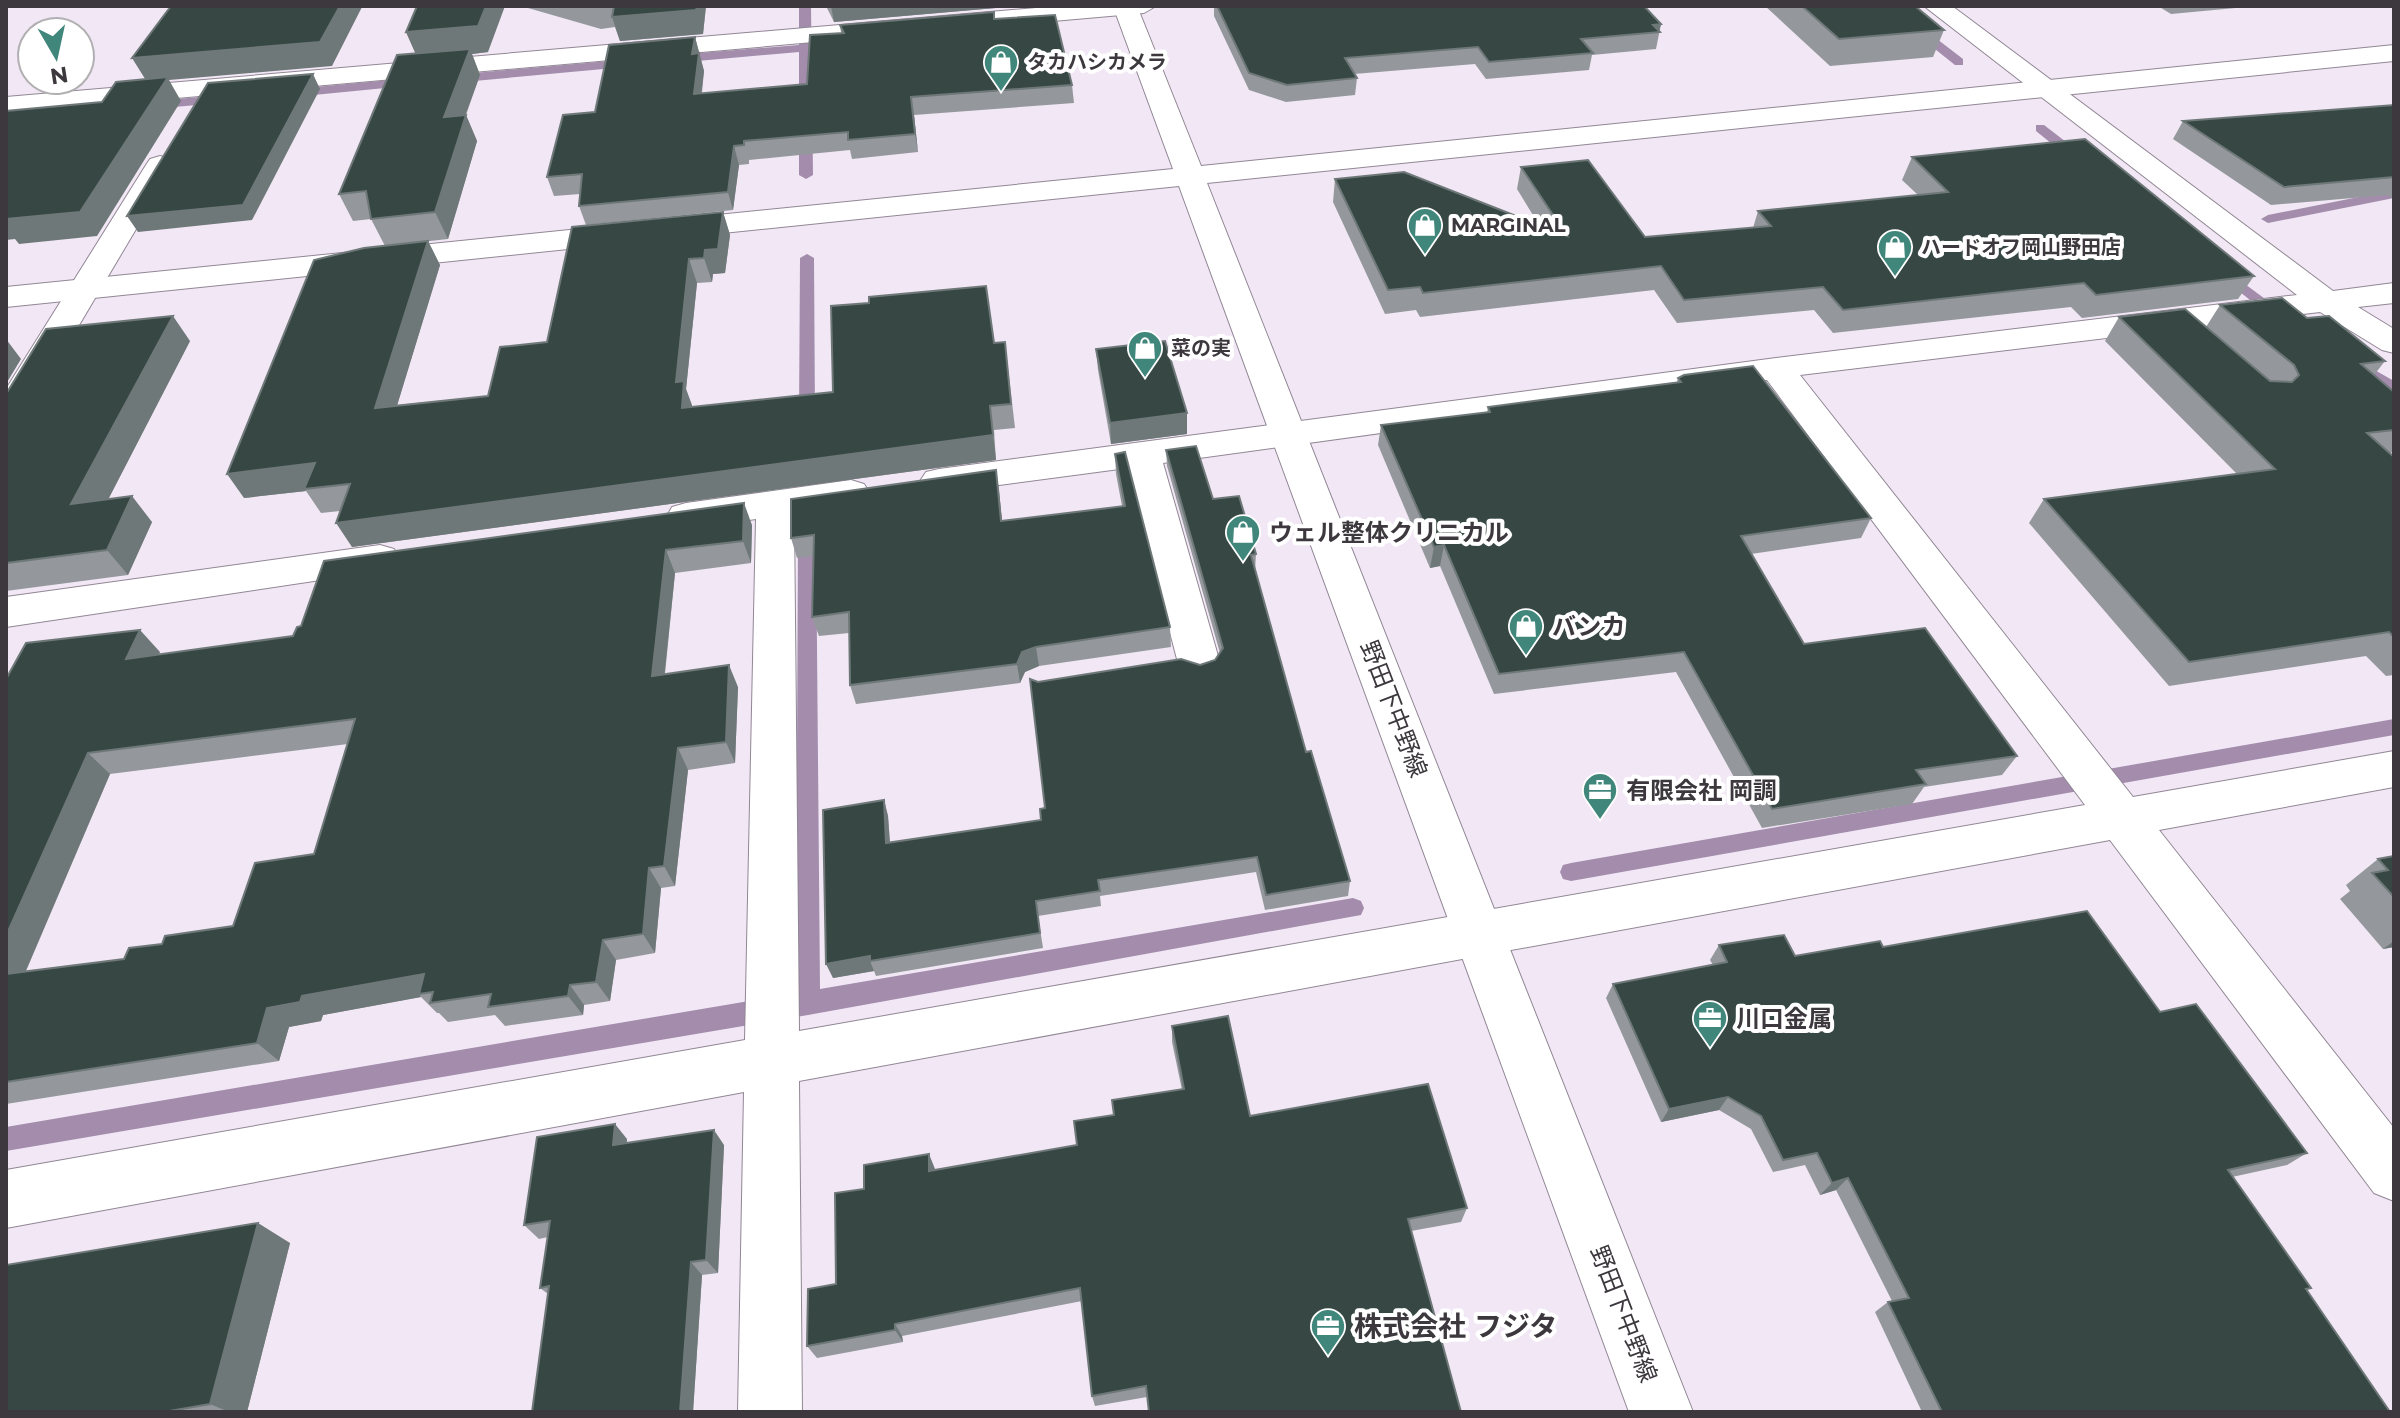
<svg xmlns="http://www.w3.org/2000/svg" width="2400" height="1418" font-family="Montserrat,'Noto Sans JP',sans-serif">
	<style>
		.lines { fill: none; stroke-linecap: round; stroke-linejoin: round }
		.stream { fill: #a38cac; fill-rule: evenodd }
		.street-casing { stroke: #918795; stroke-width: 2 }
		.secondary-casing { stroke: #918795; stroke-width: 2 }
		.street { fill: #fff; fill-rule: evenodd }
		.secondary { fill: #fff; fill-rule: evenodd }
		.wall { fill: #94989c; fill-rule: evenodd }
		.shaded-wall { fill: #6f7879 }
		.building { fill: #374844; stroke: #6f7879; stroke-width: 2 }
		.labels { text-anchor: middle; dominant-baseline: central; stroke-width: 8; stroke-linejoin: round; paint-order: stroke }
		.far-poi-label { font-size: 20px; font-weight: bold; fill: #3c383d; stroke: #fff; text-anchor: start }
		.poi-label { font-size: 24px; font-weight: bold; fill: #3c383d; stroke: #fff; text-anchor: start }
		.street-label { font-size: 24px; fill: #3c383d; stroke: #fff }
		.near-poi-label { font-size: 28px; font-weight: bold; fill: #3c383d; stroke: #fff; text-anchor: start }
	</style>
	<rect width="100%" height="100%" fill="#f1e7f5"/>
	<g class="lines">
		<g class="stream">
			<path d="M799 6H811L813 175 806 179 799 175V52L675 63 669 59 675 55 799 45Z"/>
			<path d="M1881 6H1894L1963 59V65H1955Z"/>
			<path d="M632 59 636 60V66L452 83 446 79 452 75Z"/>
			<path d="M412 78 418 82 416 85 293 97 287 93 293 89Z"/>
			<path d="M225 95 231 99 229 102 153 109 147 105 153 101Z"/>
			<path d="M2036 125H2044L2083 155V161H2073L2036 131Z"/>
			<path d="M2394 190V198L2268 223 2261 219 2268 215Z"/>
			<path d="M807 254 814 258 815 420 807 425 799 420 800 258Z"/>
			<path d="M2226 270 2284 313V319H2274L2221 277 2219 274Z"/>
			<path d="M2357 360 2394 381V393L2351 368 2349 365Z"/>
			<path d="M807 526 816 532 820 989 1353 898 1361 901 1364 908 1361 915 808 1015 6 1151V1127L796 993 798 532Z"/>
			<path d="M2394 719V735L1571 881 1563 879 1560 872 1563 865 1571 863Z"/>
		</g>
		<g class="street-casing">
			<g id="street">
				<path d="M1059 6H1156L1144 13 6 113V97Z"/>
				<path d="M1924 6H1952L2333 291 2394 283V303L2358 307 2394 329V353L2382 350 2320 312 1800 375 2133 797 2394 751V787L2159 830 2394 1128V1201L2374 1193 2110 840 799 1081 802 1412H738L744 1092 6 1228V1170L745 1040 756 519 686 529 672 525 667 516 672 507 686 503 851 480 864 484 870 493 864 502 794 514 799 1031 2085 805 1767 380 1163 463 1220 663 1214 674 1199 679 1184 674 1178 663 1127 468 939 493 926 490 920 481 926 472 939 469 1776 358 2297 295Z"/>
				<path d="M160 156 170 159 174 165 24 418 19 426 6 429V389L146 165 150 159Z"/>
				<path d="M380 545 394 549 400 559 394 569 6 627V597Z"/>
			</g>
		</g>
		<g class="secondary-casing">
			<path id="secondary" d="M1113 6H1137L1201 166 2394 45V61L1207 183 1693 1412H1629L1179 186 6 307V287L1173 169Z"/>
		</g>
		<use href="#street" class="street"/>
		<use href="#secondary" class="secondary"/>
	</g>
	<g class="wall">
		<path d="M521 6H706L703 34 620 41 615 27 601 29Z"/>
		<path d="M826 6H996V8L834 22Z"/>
		<path d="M1214 6H1644L1661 24 1656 49 1592 55 1589 70 1486 79 1475 64 1354 74 1357 78 1355 95 1286 102 1249 90 1214 16Z"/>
		<path d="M1765 6H1915L1944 30 1933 57 1830 66Z"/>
		<path d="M2158 6H2257L2171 14Z"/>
		<path d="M994 19 1072 85 1074 103 914 115 918 152 852 159 850 150 749 160V164L739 165 733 210 586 225 579 206 580 194 554 196 547 177 595 112 695 37 704 71 702 93 807 84 841 33 840 25Z"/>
		<path d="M406 32 488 52 472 54 480 75 466 115 477 141 448 239 385 246 371 219 353 221 339 194 416 54Z"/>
		<path d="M2394 105V199L2388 195 2271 205 2173 139 2183 121Z"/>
		<path d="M1912 157 2254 276 2238 299 2082 318 2071 307 1833 333 1814 310 1677 323 1654 290 1420 317 1416 310 1385 314 1333 202 1335 179 1539 225 1517 189 1521 167 1645 237 1753 228 1758 211 1918 195 1902 180Z"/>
		<path d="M723 212 730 235 725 273 713 274 712 282 697 283 686 389 692 407 833 392 994 343 1005 342 1015 428 994 430 996 460 352 547 340 511 321 513 306 491 244 498 428 241 440 265 397 405 488 396 547 342Z"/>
		<path d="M2220 305 2307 318 2385 361 2374 375 2394 392V452L2389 453 2394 457V675L2386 676 2366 656 2169 686 2029 523 2044 499 2237 474 2105 341 2119 317 2206 327Z"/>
		<path d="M190 341 108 499 152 522 128 575 6 591V394Z"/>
		<path d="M1096 349 1187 413V434L1111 444 1098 370Z"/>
		<path d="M1678 378 1871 518 1861 538 1751 554 1804 644 2017 756 2002 775 1924 787 1912 804 1762 828 1676 672 1494 694 1440 566 1430 568 1378 445 1381 425 1487 413 1488 407 1677 382Z"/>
		<path d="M1166 450 1213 499 1256 554 1255 571 1306 752 1350 881 1348 896 1265 910 1256 872 1100 896 1101 906 1038 916 1043 948 876 976 874 971 833 978 884 800 888 816 890 843 1041 820 1045 808 1038 682 1200 665 1215 660 1220 653 1167 466Z"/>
		<path d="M1115 454 1170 627 1171 647 1039 666 1025 672 1020 683 856 704 850 685 849 633 819 636 812 617 813 556 797 558 791 538 996 470 1002 521 1122 506 1116 474Z"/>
		<path d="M752 525 751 563 675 573 665 674 738 687 735 763 688 770 675 886 661 888 655 953 616 960 610 1001 584 1005 583 1015 505 1026 495 1015 448 1022 439 1013H437L421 997 323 1015 321 1021 289 1027 279 1061 6 1104V679L160 652 159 654 293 636ZM348 744 314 854 233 926 162 944 124 959 26 971 110 774Z"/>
		<path d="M2394 856V947L2383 949 2340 899 2350 891 2346 885 2378 859Z"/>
		<path d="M1719 945 1795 956 1883 947 2160 1012 2307 1153 2287 1165 2232 1177 2311 1288 2307 1290 2390 1412H1922L1875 1312 1888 1302 1892 1301 1836 1190 1820 1195 1805 1165 1773 1172 1751 1129 1719 1110 1661 1122 1606 998 1613 984 1713 965 1710 960Z"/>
		<path d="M1172 1026 1250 1116 1467 1208 1461 1222 1411 1231 1147 1397 1095 1406 1092 1396 1082 1301 902 1336 903 1342 817 1358 807 1346 836 1284 864 1189 1077 1145 1114 1115 1182 1090 1172 1042Z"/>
		<path d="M627 1139V1143L724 1145 718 1273 702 1275 693 1412H532L548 1294 540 1288 548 1237 539 1239 524 1225Z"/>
		<path d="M290 1243 247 1412H6Z"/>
	</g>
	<g class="shaded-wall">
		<path d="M340 6H361L362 7 332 66 169 80 181 101 97 236 19 244 15 239 6 240V216L147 82 132 58Z"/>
		<path d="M486 6H505L488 52 472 54 480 75 455 143 406 32Z"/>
		<path d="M697 6H706L703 34 620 41 612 17Z"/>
		<path d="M831 6H996V8L834 22Z"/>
		<path d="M1661 24 1659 32 1653 25Z"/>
		<path d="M695 37 704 71 699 112 694 94 692 54Z"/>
		<path d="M313 74 320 89 252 220 138 232 127 216Z"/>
		<path d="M911 97 914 115 918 152 915 134Z"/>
		<path d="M466 115 477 141 448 239 435 212Z"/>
		<path d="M734 146 739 165 733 210 728 192Z"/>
		<path d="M723 212 730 235 725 273 713 274 712 282 704 258 705 250Z"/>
		<path d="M428 241 440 265 389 432 375 408Z"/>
		<path d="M689 259 697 283 686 389 692 405 691 433 682 408 676 382Z"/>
		<path d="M173 316 190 341 93 529 71 504Z"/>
		<path d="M6 339 21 359 6 384Z"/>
		<path d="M990 406 996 460 352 547 336 523Z"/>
		<path d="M1187 413V434L1111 444 1110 423Z"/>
		<path d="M315 463 304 489 306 491 244 498 227 474Z"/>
		<path d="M996 470 999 490 1004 541 1001 521Z"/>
		<path d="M132 496 152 522 128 575 107 550Z"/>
		<path d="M744 503 752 525 751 563 743 541Z"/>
		<path d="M1444 545 1440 566 1430 568 1434 547Z"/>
		<path d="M666 550 675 573 662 698 652 676Z"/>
		<path d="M140 630 160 652 147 681 126 659Z"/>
		<path d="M1036 647 1039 666 1025 672 1020 683 1017 664 1022 652Z"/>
		<path d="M729 665 738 687 735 763 726 742Z"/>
		<path d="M678 748 688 770 675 886 664 866Z"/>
		<path d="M88 753 110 774 15 996 6 989V936Z"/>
		<path d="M884 800 888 816 891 859 886 843Z"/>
		<path d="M649 868 661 888 655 953 643 934Z"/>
		<path d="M603 940 616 960 610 1001 596 982Z"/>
		<path d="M2394 941V947L2383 949Z"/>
		<path d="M870 956V961L874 971 833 978 826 964Z"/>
		<path d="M424 974 433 992 419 994 421 997 323 1015 321 1021 289 1027 279 1061 257 1043 267 1008 302 996Z"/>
		<path d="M570 985 584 1005 583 1015 568 996Z"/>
		<path d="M1728 1097 1719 1110 1661 1122 1669 1109Z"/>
		<path d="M615 1124 627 1139 625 1160 613 1145Z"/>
		<path d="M714 1130 724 1145 718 1273 706 1260Z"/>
		<path d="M929 1154 935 1169V1186L929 1171Z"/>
		<path d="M1848 1178 1836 1190 1820 1195 1832 1183Z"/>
		<path d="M258 1223 290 1243 247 1412H229L210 1404Z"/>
		<path d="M691 1262 702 1275 693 1412H680Z"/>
		<path d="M895 1324 902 1336 903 1342 895 1330Z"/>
	</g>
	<g class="building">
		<path d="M171 6H340L320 42 132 58Z"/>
		<path d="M417 6H486L478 26 406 32Z"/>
		<path d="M614 6H697L696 10 612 17Z"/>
		<path d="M1217 6H1644L1661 24 1653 25 1660 32 1581 39 1593 53 1489 62 1478 47 1345 58 1357 78 1287 85 1249 73Z"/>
		<path d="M1802 6H1915L1944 30 1839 39Z"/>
		<path d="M994 12V19L1055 15 1072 85 911 97 915 134 848 140V132L744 141V145L734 146 728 192 579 206 582 174 547 177 563 115 595 112 609 45 695 37 692 54 699 53 694 94 807 84 810 35 844 33 840 25Z"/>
		<path d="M470 49 444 117 466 115 435 212 371 219 366 191 339 194 397 55Z"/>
		<path d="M313 74 243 205 127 216 208 83Z"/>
		<path d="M168 77 80 212 6 219V111L102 102 116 82Z"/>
		<path d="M2394 105V177L2284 187 2183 121Z"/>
		<path d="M2085 139 2254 276 2096 295 2084 283 1843 310 1823 287 1684 300 1661 266 1423 293 1420 287 1388 290 1335 179 1404 172 1567 236 1521 167 1588 160 1645 237 1771 226 1758 211 1948 192 1912 157Z"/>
		<path d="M723 212 718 249 705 250 704 258 689 259 676 382 684 381 682 408 833 392 831 306 869 303V297L986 286 994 343 1005 342 1011 404 990 406 993 435 336 523 350 484 304 489 315 463 227 474 314 260 364 248 428 241 375 408 488 396 500 347 547 342 572 227Z"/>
		<path d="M2282 298 2307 318 2329 316 2385 361 2361 364 2394 392V430L2367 433 2394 457V637L2389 632 2189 662 2044 499 2275 469 2119 317 2185 309 2270 381 2292 382 2299 375 2294 365 2220 305Z"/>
		<path d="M173 316 71 504 132 496 107 550 6 563V394L46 329Z"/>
		<path d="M1165 341 1187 413 1110 423 1096 349Z"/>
		<path d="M1753 366 1871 518 1741 536 1804 644 1925 628 2017 756 1916 770 1926 784 1772 809 1684 652 1499 674 1444 545 1434 547 1381 425 1490 412 1488 407 1681 382 1678 378 1684 375Z"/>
		<path d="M1196 446 1213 499 1239 496 1256 554 1251 555 1306 752 1311 751 1350 881 1266 895 1257 857 1098 880 1100 891 1036 901 1040 933 870 961V956L826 964 823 810 884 800 886 843 1041 820 1040 809 1045 808 1030 679 1038 682 1181 659 1200 665 1215 660 1223 648 1166 450Z"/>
		<path d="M1125 452 1170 627 1036 647 1022 652 1017 664 850 685 849 612 812 617 814 535 791 538V499L996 470 1001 521 1125 506 1115 454Z"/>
		<path d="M744 503 743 541 666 550 652 676 729 665 726 742 678 748 664 866 649 868 643 934 603 940 596 982 570 985 568 996 488 1007 491 994 430 1003 433 992 419 994 424 974 302 996 300 1002 267 1008 257 1043 6 1082V974L124 959 129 948 162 944 165 936 233 926 255 863 314 854 355 719 88 753 6 936V679L26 643 140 630 126 659 293 636 297 627 301 626 324 561Z"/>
		<path d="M2394 856V897L2372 873 2388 870 2378 859Z"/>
		<path d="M2087 911 2160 1012 2196 1004 2307 1153 2228 1170 2311 1288 2306 1289 2390 1412H1942L1888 1302 1909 1298 1848 1178 1832 1183 1817 1153 1783 1160 1761 1116 1728 1097 1669 1109 1613 984 1727 962 1719 945 1784 935 1795 956 1880 941 1883 947Z"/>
		<path d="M1228 1016 1250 1116 1428 1084 1467 1208 1408 1219 1461 1412H1149L1146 1386 1092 1396 1080 1288 895 1324V1330L807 1346 808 1289 836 1284 835 1193 864 1189V1165L929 1154V1171L1077 1145 1074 1121 1114 1115 1112 1100 1184 1089 1172 1026Z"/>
		<path d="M615 1124 613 1145 714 1130 706 1260 691 1262 680 1412H532L549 1286 540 1288 550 1221 524 1225 537 1137Z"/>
		<path d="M258 1223 210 1404 164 1412H6V1265Z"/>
	</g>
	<defs>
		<g id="shop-pin" transform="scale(1.8)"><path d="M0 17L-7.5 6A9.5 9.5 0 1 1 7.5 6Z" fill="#41867b" stroke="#fff"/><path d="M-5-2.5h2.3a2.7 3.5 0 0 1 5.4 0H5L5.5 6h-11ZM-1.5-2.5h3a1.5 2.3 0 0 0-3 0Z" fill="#fff"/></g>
		<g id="office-pin" transform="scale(1.8)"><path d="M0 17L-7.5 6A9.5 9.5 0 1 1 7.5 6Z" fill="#41867b" stroke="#fff"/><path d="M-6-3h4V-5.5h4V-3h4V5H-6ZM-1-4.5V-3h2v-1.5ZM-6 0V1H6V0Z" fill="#fff"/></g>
	</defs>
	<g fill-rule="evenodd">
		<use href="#shop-pin" x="1001" y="62"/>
		<use href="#shop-pin" x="1425" y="225"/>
		<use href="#shop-pin" x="1895" y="247"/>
		<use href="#shop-pin" x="1145" y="348"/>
		<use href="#shop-pin" x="1243" y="532"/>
		<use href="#shop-pin" x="1526" y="626"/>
		<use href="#office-pin" x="1600" y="790"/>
		<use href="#office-pin" x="1710" y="1018"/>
		<use href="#office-pin" x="1328" y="1326"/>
	</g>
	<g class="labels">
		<g class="far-poi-label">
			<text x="1027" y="62">タカハシカメラ</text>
			<text x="1451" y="225">MARGINAL</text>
			<text x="1921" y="247">ハードオフ岡山野田店</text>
			<text x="1171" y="348">菜の実</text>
		</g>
		<g class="poi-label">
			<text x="1269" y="532">ウェル整体クリニカル</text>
			<text x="1552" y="626">バンカ</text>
			<text x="1626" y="790">有限会社 岡調</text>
			<text x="1736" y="1018">川口金属</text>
		</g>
		<g class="street-label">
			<text transform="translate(1394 709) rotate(69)">野田下中野線</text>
			<text transform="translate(1624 1314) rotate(69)">野田下中野線</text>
		</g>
		<g class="near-poi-label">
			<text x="1354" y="1326">株式会社 フジタ</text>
		</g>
	</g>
	<rect width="2400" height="1418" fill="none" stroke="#3c383d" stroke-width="16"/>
	<g transform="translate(56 56) rotate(171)"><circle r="38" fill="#ffffff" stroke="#b1afb1" stroke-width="2"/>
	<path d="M0-6L14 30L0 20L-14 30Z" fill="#41867b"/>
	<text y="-12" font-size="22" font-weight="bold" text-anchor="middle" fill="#3c383d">N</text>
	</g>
</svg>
